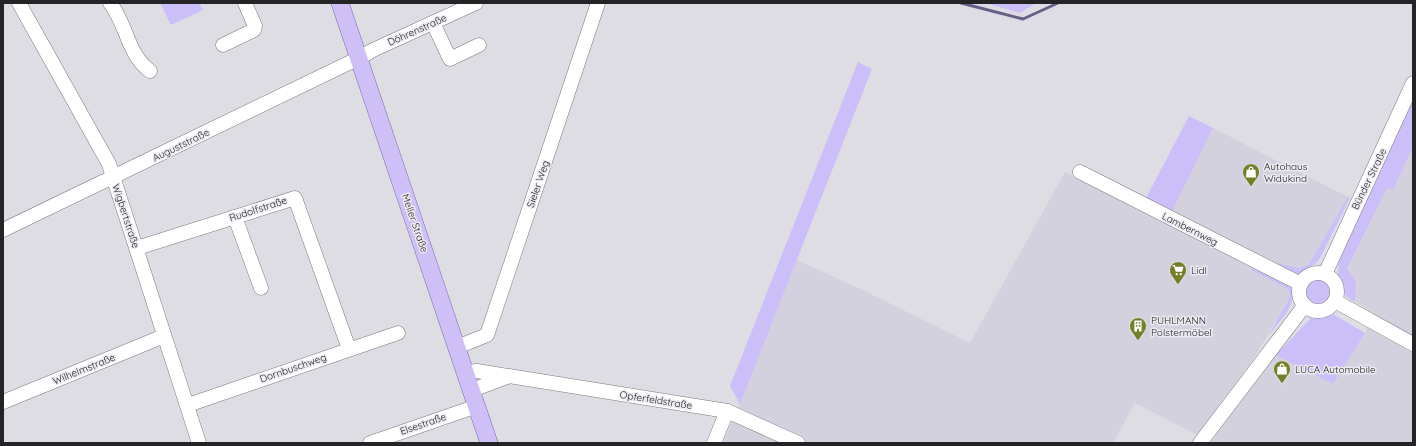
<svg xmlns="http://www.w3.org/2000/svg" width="1416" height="446" font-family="Quicksand,sans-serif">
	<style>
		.built { fill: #d4d1df }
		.green { fill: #ccbef9 }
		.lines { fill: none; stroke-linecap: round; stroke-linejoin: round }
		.stream { stroke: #685f85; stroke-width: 3 }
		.minor-casing { stroke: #79787e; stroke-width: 15 }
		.major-casing { stroke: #7d6dab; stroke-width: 18 }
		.minor { stroke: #fff; stroke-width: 14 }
		.major { stroke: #cebff7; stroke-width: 17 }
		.labels { text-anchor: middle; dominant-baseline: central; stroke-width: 3; stroke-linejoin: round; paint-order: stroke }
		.street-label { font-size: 10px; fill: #242426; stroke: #eceaf1 }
		.poi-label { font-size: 10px; fill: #242426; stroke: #eceaf1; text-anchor: start }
	</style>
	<rect width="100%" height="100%" fill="#dedde4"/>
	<g class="built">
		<path d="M1213 128 1348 197 1309 264 1300 268 1271 262 1252 267 1251 270 1286 288 1290 293 1289 299 1254 358 1197 435 1135 403 1113 443H723L797 260 867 292 970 343 1065 172 1165 224Z"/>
		<path d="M1413 146V443H1211L1265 367 1276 355 1333 384 1365 333 1374 313 1355 302 1356 282 1347 270 1387 188 1393 189Z"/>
	</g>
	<g class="green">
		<path d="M160 3H199L203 10 171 25Z"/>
		<path d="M985 3H1036L1020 13Z"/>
		<path d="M858 62 872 69 740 404 730 386Z"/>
		<path d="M1413 91V146L1393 190 1387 188 1347 269 1356 282 1355 302 1346 296 1338 274 1339 258Z"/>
		<path d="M1189 116 1213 128 1171 213 1145 200Z"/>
		<path d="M1348 197 1350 198 1320 258 1316 263 1297 276 1271 262 1300 268 1309 264Z"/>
		<path d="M1252 267 1291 287C1298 305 1278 323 1268 336L1289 299 1290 293 1286 288 1251 270Z"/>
		<circle cx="1318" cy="292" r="12"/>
		<path d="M1331 313 1365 333 1333 384 1276 355 1311 318Z"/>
	</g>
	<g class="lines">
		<path class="stream" d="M961 3 1023 19 1058 3"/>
		<g class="minor-casing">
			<g id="minor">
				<path d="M19 3 109 164 199 443"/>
				<path d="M110 3C127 24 127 54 150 71"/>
				<path d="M433 23 450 59 479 45"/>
				<path d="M223 45 254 30 255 26 245 3"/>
				<path d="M1080 172 1301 284"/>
				<path d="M235 217 261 288"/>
				<path d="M3 230 359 58 373 50 476 3"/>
				<path d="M137 248 295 198 349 349"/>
				<circle cx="1318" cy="292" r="19"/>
				<path d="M1325 274 1413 83"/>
				<path d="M1335 301 1413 344"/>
				<path d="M457 347 487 335 598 3"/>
				<path d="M466 372 477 371 727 411 798 443"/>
				<path d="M472 390 507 377"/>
				<path d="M3 402 164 336"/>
				<path d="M188 405 398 333"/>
				<path d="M370 443 477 406"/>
				<path d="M714 443 727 411"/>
				<path d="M1200 443 1305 305"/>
			</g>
		</g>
		<g class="major-casing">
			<path id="major" d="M340 3 489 443"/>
		</g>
		<use href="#minor" class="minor"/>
		<use href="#major" class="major"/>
	</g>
	<defs>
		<g id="shop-pin" transform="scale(0.9)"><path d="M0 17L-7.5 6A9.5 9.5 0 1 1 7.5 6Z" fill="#757e29" stroke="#eceaf1"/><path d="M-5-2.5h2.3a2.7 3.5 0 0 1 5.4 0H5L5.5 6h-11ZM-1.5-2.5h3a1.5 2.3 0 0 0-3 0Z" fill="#fff"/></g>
		<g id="supermarket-pin" transform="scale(0.9)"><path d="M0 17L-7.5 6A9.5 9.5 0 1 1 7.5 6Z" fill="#757e29" stroke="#eceaf1"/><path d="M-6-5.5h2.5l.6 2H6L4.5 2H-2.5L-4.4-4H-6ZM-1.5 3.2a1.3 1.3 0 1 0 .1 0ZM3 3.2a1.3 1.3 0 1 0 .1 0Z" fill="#fff"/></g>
		<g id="building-pin" transform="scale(0.9)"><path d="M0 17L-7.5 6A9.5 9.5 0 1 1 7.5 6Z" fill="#757e29" stroke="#eceaf1"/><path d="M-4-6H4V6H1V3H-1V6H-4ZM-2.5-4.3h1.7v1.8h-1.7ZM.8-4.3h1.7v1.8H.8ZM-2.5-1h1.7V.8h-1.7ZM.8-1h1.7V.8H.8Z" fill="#fff"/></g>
	</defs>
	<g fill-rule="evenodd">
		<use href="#shop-pin" x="1251" y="172"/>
		<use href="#supermarket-pin" x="1178" y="270"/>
		<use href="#building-pin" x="1138" y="326"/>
		<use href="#shop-pin" x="1282" y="369"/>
	</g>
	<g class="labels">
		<g class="street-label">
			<text transform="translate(417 30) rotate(-24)">Döhrenstraße</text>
			<text transform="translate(181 145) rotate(-26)">Auguststraße</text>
			<text transform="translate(1369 179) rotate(-64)">Bünder Straße</text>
			<text transform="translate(538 184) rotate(-71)">Sieler Weg</text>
			<text transform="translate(258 209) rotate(-18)">Rudolfstraße</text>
			<text transform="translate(126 216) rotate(72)">Wigbertstraße</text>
			<text transform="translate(415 223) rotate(71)">Meller Straße</text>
			<text transform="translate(1190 229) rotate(27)">Lambernweg</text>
			<text transform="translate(293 368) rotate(-19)">Dornbuschweg</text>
			<text transform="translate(84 369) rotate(-22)">Wilhelmstraße</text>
			<text transform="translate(656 400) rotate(9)">Opferfeldstraße</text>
			<text transform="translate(423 424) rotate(-19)">Elsestraße</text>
		</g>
		<g class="poi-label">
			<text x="1264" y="166">Autohaus<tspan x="1264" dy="12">Widukind</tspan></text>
			<text x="1191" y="270">Lidl</text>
			<text x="1151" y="320">PUHLMANN<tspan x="1151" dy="12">Polstermöbel</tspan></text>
			<text x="1295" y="369">LUCA Automobile</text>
		</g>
	</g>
	<rect width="1416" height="446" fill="none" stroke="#242426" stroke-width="8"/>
</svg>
